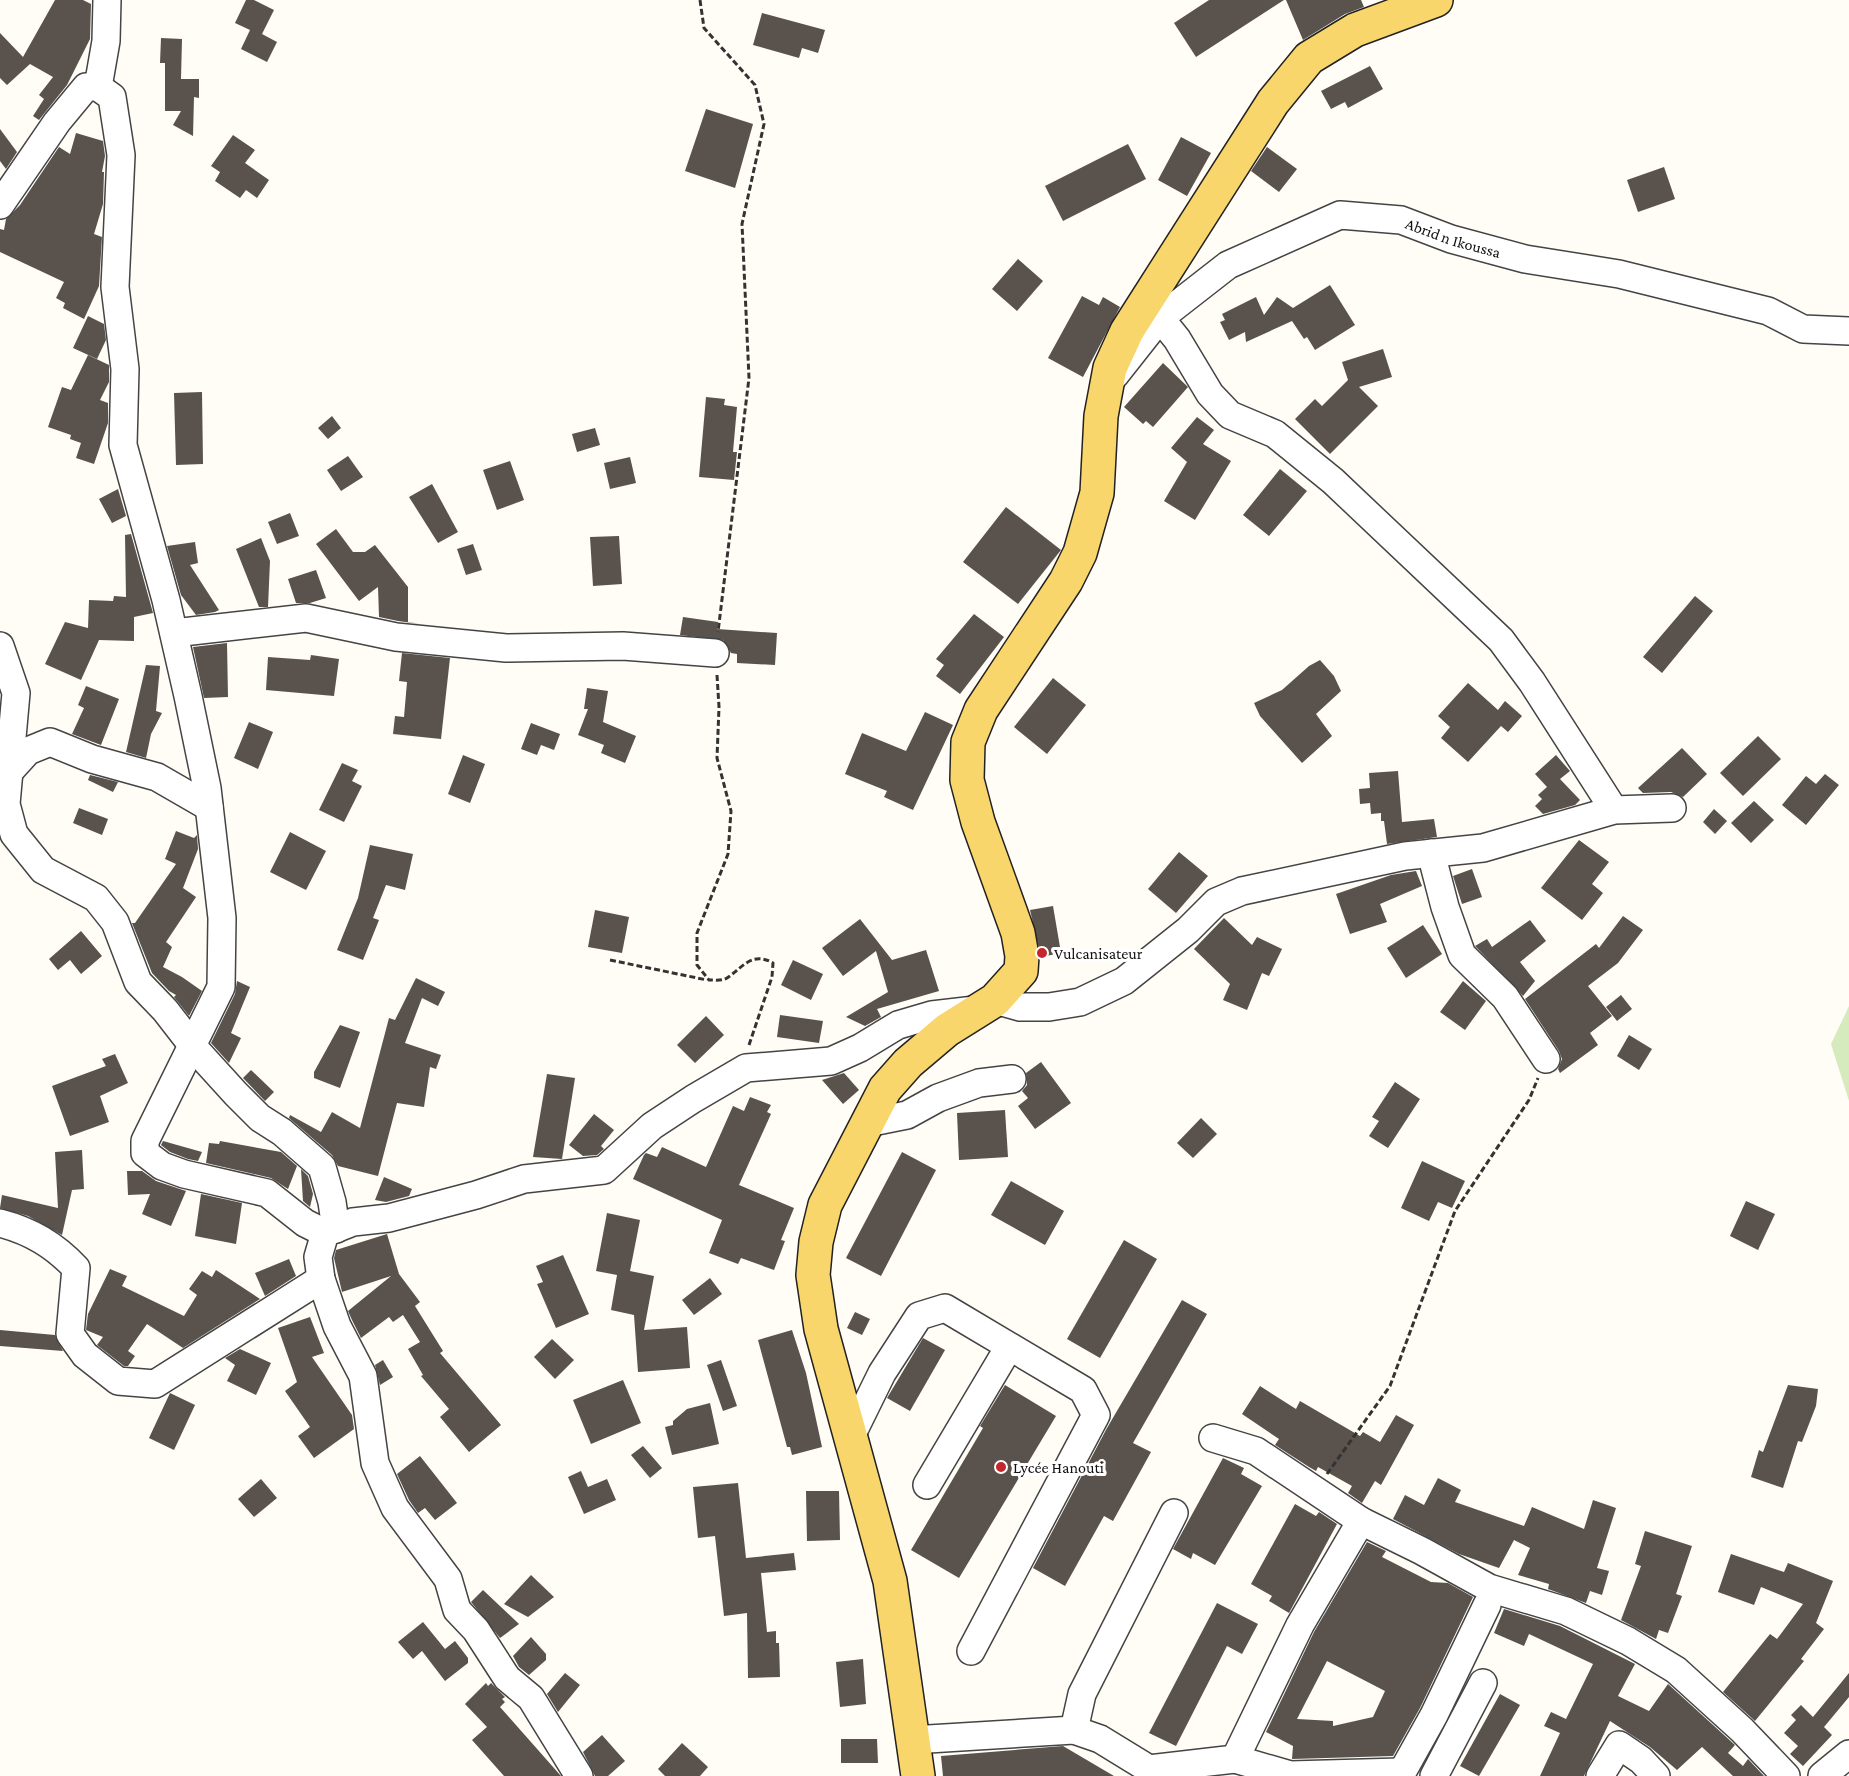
<svg xmlns="http://www.w3.org/2000/svg" width="1849" height="1776" font-family="'Crimson Pro',serif">
	<style>
		.green { fill: #d5ebbd }
		.building { fill: #5a524d; fill-rule: evenodd }
		.lines { fill: none; stroke-linecap: round; stroke-linejoin: round }
		.minor-casing { stroke: #444; stroke-width: 30 }
		.major-casing { stroke: #222; stroke-width: 36 }
		.path { stroke: #333; stroke-width: 3; stroke-dasharray: 6 3; stroke-linecap: butt }
		.minor { stroke: #fff; stroke-width: 27 }
		.major { stroke: #f9d66b; stroke-width: 33 }
		.poi-dot { fill: #c4262e; stroke: #fff; stroke-width: 2 }
		.labels { text-anchor: middle; dominant-baseline: central; stroke-width: 6; stroke-linejoin: round; paint-order: stroke }
		.street-label { font-size: 16px; fill: #111; stroke: #fff }
		.poi-label { font-size: 16px; fill: #111; stroke: #fff; text-anchor: start }
	</style>
	<rect width="100%" height="100%" fill="#fffdf5"/>
	<path class="green" d="M1849 1006V1101L1831 1044Z"/>
	<g class="building">
		<path d="M55 0H83L91 4 90 39 67 85 39 120 33 116 44 99 39 95 53 77 30 64 7 85 0 78V33L23 57Z"/>
		<path d="M246 0H254L274 10 262 34 277 42 267 62 241 49 250 30 235 23Z"/>
		<path d="M1209 0H1284L1196 57 1174 23Z"/>
		<path d="M1286 0H1361L1364 7 1345 14 1303 40Z"/>
		<path d="M762 13 825 30 818 53 802 48 799 58 753 45Z"/>
		<path d="M161 38 182 39 181 79H199V98L194 97 193 136 173 125 181 111H165V63H160Z"/>
		<path d="M1370 66 1383 89 1348 108 1345 102 1331 109 1321 91Z"/>
		<path d="M706 109 753 124 735 188 685 171Z"/>
		<path d="M0 129 17 152 6 169 0 161Z"/>
		<path d="M76 133 103 141 105 156 102 172H104L103 204 94 234 102 237 99 286 84 319 63 308 65 303 56 298 64 282 0 252V229L4 230 6 219 20 205 59 147 70 154Z"/>
		<path d="M233 135 255 150 245 163 269 180 257 198 246 190 240 198 215 181 220 172 211 166Z"/>
		<path d="M1181 137 1211 153 1187 196 1158 180Z"/>
		<path d="M1128 144 1146 179 1063 221 1045 186Z"/>
		<path d="M1267 147 1297 169 1279 192 1251 171Z"/>
		<path d="M1664 167 1675 199 1638 212 1627 180Z"/>
		<path d="M1018 259 1043 281 1017 311 992 289Z"/>
		<path d="M1330 285 1355 325 1315 350 1307 337 1304 339 1292 321 1246 342 1245 332 1229 340 1220 322 1225 320 1222 314 1256 297 1264 315 1277 297 1293 308Z"/>
		<path d="M1082 296 1099 305 1103 297 1120 307 1083 377 1048 358Z"/>
		<path d="M88 316 104 324 106 340 97 359 73 348Z"/>
		<path d="M1383 349 1392 377 1359 387 1378 406 1330 454 1295 419 1315 399 1322 406 1348 380 1342 362Z"/>
		<path d="M88 355 109 365V382L100 400 108 403V423L94 464 76 458 81 443 70 439 71 435 48 427 62 387 71 390Z"/>
		<path d="M1163 363 1188 387 1153 427 1146 421 1143 424 1124 407Z"/>
		<path d="M202 392 203 464 176 465 174 393Z"/>
		<path d="M706 397 725 399 724 405 737 407 733 452H737L734 480 699 477Z"/>
		<path d="M332 416 341 428 328 439 318 428Z"/>
		<path d="M1197 417 1214 430 1203 444 1231 461 1195 520 1164 501 1187 462 1171 448Z"/>
		<path d="M595 428 600 445 577 452 572 434Z"/>
		<path d="M348 456 363 477 341 491 327 470Z"/>
		<path d="M630 457 636 483 610 489 604 463Z"/>
		<path d="M510 461 524 500 497 510 483 470Z"/>
		<path d="M1280 469 1307 491 1269 536 1243 515Z"/>
		<path d="M432 484 458 532 438 543 409 497Z"/>
		<path d="M118 489 126 516 112 523 99 499Z"/>
		<path d="M1006 507 1061 550 1018 604 963 562Z"/>
		<path d="M290 513 299 536 277 544 268 522Z"/>
		<path d="M336 529 353 552H365L375 545 408 587V622L420 624 398 621 379 617 378 587 359 601 316 544Z"/>
		<path d="M131 534 153 613 134 617V641L99 640 81 680 45 664 65 622 88 628 89 600 113 601 114 596 126 597 125 535Z"/>
		<path d="M619 536 622 584 593 586 590 537Z"/>
		<path d="M261 538 270 561 268 607H259L236 549Z"/>
		<path d="M195 542 198 563 190 565 219 610 215 612 196 615 181 595 167 546Z"/>
		<path d="M473 544 482 570 466 575 457 549Z"/>
		<path d="M316 570 326 598 310 603H296L288 579Z"/>
		<path d="M1695 596 1713 611 1662 673 1643 657Z"/>
		<path d="M974 614 1004 637 960 694 936 676 944 665 936 659Z"/>
		<path d="M683 617 718 622 717 629 777 633 775 665 737 663V654L731 653 723 640 680 635Z"/>
		<path d="M227 643 228 697 204 698 193 647Z"/>
		<path d="M402 653 450 658 441 739 393 734 395 716 404 717 407 682 399 681Z"/>
		<path d="M311 655 339 659 334 696 266 690 268 657 310 660Z"/>
		<path d="M1320 660 1334 676 1341 691 1316 714 1332 736 1302 763 1260 716 1254 703 1282 690 1309 666Z"/>
		<path d="M146 665 160 666 156 711 162 713 151 734 146 758 126 752Z"/>
		<path d="M1053 678 1086 705 1047 754 1014 727Z"/>
		<path d="M1468 683 1498 710 1505 701 1522 716 1508 732 1501 726 1468 762 1441 738 1450 727 1438 716Z"/>
		<path d="M86 686 119 699 101 745 72 734 84 708 78 705Z"/>
		<path d="M587 688 608 691 603 722 636 736 625 763 601 753 604 745 578 735 588 709H584Z"/>
		<path d="M925 712 953 725 913 810 884 797 887 791 845 774 862 733 906 751Z"/>
		<path d="M249 722 273 732 258 769 234 758Z"/>
		<path d="M531 723 560 734 554 750 541 745 537 755 521 749Z"/>
		<path d="M1758 736 1781 759 1743 796 1720 773Z"/>
		<path d="M1682 748 1707 774 1683 797 1671 792 1643 793 1638 788Z"/>
		<path d="M463 755 485 764 470 803 448 794Z"/>
		<path d="M1556 755 1570 771 1560 779 1580 800 1575 805 1543 814 1535 806 1542 799 1538 795 1547 787 1535 774Z"/>
		<path d="M342 763 358 770 352 781 362 786 344 822 319 810Z"/>
		<path d="M1398 771 1402 822 1434 819 1437 837 1387 844 1384 821H1381V813L1371 814 1370 803 1360 804 1359 789 1370 788 1369 773Z"/>
		<path d="M1825 774 1839 785 1806 825 1782 805 1806 776 1816 784Z"/>
		<path d="M90 775 118 782 113 792 88 780Z"/>
		<path d="M1754 801 1774 820 1751 843 1731 823Z"/>
		<path d="M79 808 108 819 102 835 73 823Z"/>
		<path d="M1714 809 1727 821 1715 834 1703 822Z"/>
		<path d="M176 831 194 838 197 835 198 849 183 888 196 897 166 942 172 947 163 967 182 977 202 991 189 1016 174 997 176 995 169 991 152 973 132 923H135L176 864 165 859Z"/>
		<path d="M290 832 326 851 306 890 270 872Z"/>
		<path d="M1579 840 1609 862 1592 884 1603 893 1582 920 1541 888Z"/>
		<path d="M370 845 413 854 405 890 386 885 373 918 379 920 363 960 337 950 358 898Z"/>
		<path d="M1179 852 1208 876 1176 913 1148 889Z"/>
		<path d="M1472 869 1482 897 1462 904 1453 876Z"/>
		<path d="M1416 871 1422 886 1380 904 1387 922 1350 934 1336 894 1391 875Z"/>
		<path d="M1053 906 1061 953 1041 957 1030 910Z"/>
		<path d="M595 910 629 917 622 953 588 947Z"/>
		<path d="M1623 916 1643 930 1618 963 1588 986 1612 1016 1590 1033 1598 1045 1560 1073 1558 1069 1562 1059 1559 1051 1525 999 1596 944 1599 948Z"/>
		<path d="M1224 918 1252 945 1257 937 1282 949 1269 976 1262 973 1247 1010 1223 1000 1230 984 1194 949Z"/>
		<path d="M860 919 892 960 926 950 939 991 877 1009 881 1017 865 1026 846 1017 888 992 876 951 843 976 822 948Z"/>
		<path d="M1530 920 1546 941 1520 962 1535 981 1523 996 1475 946 1487 939 1492 947Z"/>
		<path d="M1423 925 1442 954 1406 978 1387 948Z"/>
		<path d="M81 931 102 956 81 974 70 960 58 970 49 959Z"/>
		<path d="M793 960 823 974 811 1000 781 985Z"/>
		<path d="M416 978 445 992 438 1006 422 998 405 1043 441 1055 436 1069 430 1067 424 1107 397 1103 378 1176 338 1166 332 1155 289 1118 290 1115 321 1132 332 1112 360 1128 389 1018 395 1020Z"/>
		<path d="M237 981 250 987 231 1033 241 1038 229 1063 211 1043 235 994Z"/>
		<path d="M1463 981 1486 1001 1465 1030 1440 1012Z"/>
		<path d="M1621 995 1632 1009 1617 1021 1606 1007Z"/>
		<path d="M780 1015 823 1021 819 1043 777 1037Z"/>
		<path d="M706 1016 724 1035 695 1063 677 1045Z"/>
		<path d="M340 1025 360 1032 340 1088 314 1078V1072Z"/>
		<path d="M1629 1035 1652 1049 1639 1070 1617 1056Z"/>
		<path d="M115 1054 128 1083 100 1096 109 1122 70 1136 52 1086 106 1066 102 1059Z"/>
		<path d="M1041 1062 1071 1103 1035 1129 1018 1106 1028 1098 1022 1091 1027 1085 1026 1073Z"/>
		<path d="M251 1070 274 1092 265 1101 243 1078Z"/>
		<path d="M844 1073 859 1090 843 1104 822 1080Z"/>
		<path d="M547 1074 575 1078 562 1159 533 1157Z"/>
		<path d="M1395 1082 1420 1099 1388 1148 1369 1136 1379 1121 1372 1117Z"/>
		<path d="M750 1097 771 1105 767 1112 771 1114 739 1185 794 1208 781 1240 785 1241 774 1270 741 1258 738 1264 709 1253 722 1220 633 1179 644 1155 646 1153 657 1157 662 1147 706 1167 733 1106 744 1111Z"/>
		<path d="M1005 1110 1008 1157 959 1160 957 1113Z"/>
		<path d="M594 1114 614 1130 601 1146 604 1149 597 1155 583 1156 569 1145Z"/>
		<path d="M1201 1118 1217 1134 1193 1158 1177 1143Z"/>
		<path d="M163 1141 202 1152 198 1161 188 1159 170 1152 161 1145Z"/>
		<path d="M220 1141 281 1152 297 1166 288 1189 271 1178 206 1163 209 1143 219 1144Z"/>
		<path d="M82 1150 84 1189 72 1190 62 1235 28 1216 0 1208 2 1195 58 1208 55 1152Z"/>
		<path d="M902 1152 936 1170 881 1276 846 1258Z"/>
		<path d="M1422 1161 1465 1181 1452 1208 1438 1202 1429 1221 1401 1208Z"/>
		<path d="M301 1169 308 1176 313 1194 310 1207 303 1201Z"/>
		<path d="M127 1171H142L156 1181 186 1191 171 1226 142 1214 150 1194 128 1195Z"/>
		<path d="M384 1177 412 1189 409 1196 386 1202 375 1200Z"/>
		<path d="M1011 1181 1064 1211 1045 1245 991 1215Z"/>
		<path d="M201 1194 242 1203 236 1244 195 1236Z"/>
		<path d="M1746 1201 1775 1214 1758 1250 1730 1236Z"/>
		<path d="M607 1213 640 1220 630 1271 654 1276 644 1330 687 1327 690 1368 638 1372 634 1315 611 1310 617 1275 596 1271Z"/>
		<path d="M387 1234 399 1274 420 1302 415 1306 443 1351 440 1353 501 1425 469 1452 440 1417 449 1409 421 1376 423 1375 408 1349 420 1342 403 1315 393 1322 389 1317 361 1338 352 1320 348 1311 391 1276 342 1292 334 1258 336 1250Z"/>
		<path d="M1124 1240 1157 1259 1100 1358 1067 1339Z"/>
		<path d="M563 1255 589 1314 556 1328 537 1284 543 1282 536 1266Z"/>
		<path d="M289 1259 296 1276 265 1296 255 1273Z"/>
		<path d="M110 1269 127 1276 122 1286 184 1316 197 1295 189 1289 202 1271 212 1277 216 1270 260 1299 183 1348 147 1324 128 1351 135 1356 128 1366H124L97 1345 103 1337 86 1330 88 1314Z"/>
		<path d="M710 1278 722 1294 694 1315 682 1300Z"/>
		<path d="M1182 1300 1207 1314 1133 1443 1151 1452 1113 1521 1104 1516 1065 1586 1033 1568 1107 1428Z"/>
		<path d="M855 1312 870 1319 862 1335 847 1328Z"/>
		<path d="M310 1317 324 1353 312 1357 352 1415 354 1429 314 1458 298 1436 310 1427 285 1391 297 1382 278 1328Z"/>
		<path d="M0 1330 55 1335 63 1351 0 1346Z"/>
		<path d="M792 1330 806 1373 822 1447 792 1455 790 1447H787L758 1340Z"/>
		<path d="M923 1338 945 1350 910 1411 887 1398Z"/>
		<path d="M552 1339 574 1360 555 1379 534 1357Z"/>
		<path d="M240 1349 271 1363 256 1395 227 1381 235 1365 225 1358Z"/>
		<path d="M383 1360 393 1377 380 1385 375 1365Z"/>
		<path d="M721 1360 737 1406 723 1411 707 1365Z"/>
		<path d="M623 1380 641 1423 591 1444 573 1400Z"/>
		<path d="M1005 1385 1056 1416 959 1578 911 1550 983 1428 980 1426Z"/>
		<path d="M1788 1385 1818 1389 1816 1406 1802 1442 1798 1441 1783 1488 1751 1477 1759 1450 1763 1452Z"/>
		<path d="M1260 1386 1296 1409 1300 1401 1360 1436 1363 1432 1380 1442 1396 1415 1414 1425 1381 1485 1375 1481 1362 1503 1348 1493 1352 1486 1318 1467 1316 1471 1309 1467 1275 1445 1279 1439 1242 1414Z"/>
		<path d="M170 1393 195 1405 174 1450 149 1438Z"/>
		<path d="M710 1403 719 1444 672 1455 665 1427 673 1425V1421L687 1409Z"/>
		<path d="M643 1446 662 1468 650 1478 631 1455Z"/>
		<path d="M420 1456 457 1503 435 1520 425 1508 418 1513 409 1500 397 1474Z"/>
		<path d="M1223 1458 1244 1468 1241 1474 1262 1486 1215 1565 1193 1553 1191 1559 1173 1549Z"/>
		<path d="M581 1471 588 1487 607 1479 616 1500 584 1514 568 1477Z"/>
		<path d="M1438 1478 1461 1490 1455 1502 1524 1526 1532 1507 1584 1529 1593 1500 1616 1508 1597 1568 1609 1571 1602 1595 1590 1591 1586 1603 1548 1589 1549 1584 1518 1575 1530 1548 1514 1540 1499 1568 1459 1554 1393 1519 1405 1495 1424 1505Z"/>
		<path d="M261 1479 277 1498 254 1517 238 1499Z"/>
		<path d="M738 1483 746 1558 794 1553 796 1570 761 1573 767 1632 776 1631V1643H779L780 1677 748 1678 747 1613 724 1616 715 1536 698 1538 693 1487Z"/>
		<path d="M806 1491H839L840 1540 807 1541Z"/>
		<path d="M1295 1504 1316 1516 1319 1512 1337 1524 1289 1613 1269 1601 1272 1596 1251 1584Z"/>
		<path d="M1645 1531 1692 1546 1676 1594 1682 1596 1668 1633 1659 1630 1656 1639 1621 1620 1641 1566 1635 1564Z"/>
		<path d="M1367 1542 1386 1551 1382 1557 1431 1582 1448 1583 1473 1597 1420 1708 1393 1756 1292 1759 1293 1746 1266 1732 1314 1632ZM1327 1661 1385 1691 1373 1717 1333 1726V1721L1297 1719Z"/>
		<path d="M1731 1554 1784 1572 1788 1563 1833 1581 1816 1623 1824 1629 1801 1659 1804 1661 1755 1721 1723 1692 1770 1634 1777 1639 1803 1604 1761 1587 1754 1605 1718 1592Z"/>
		<path d="M531 1575 554 1597 528 1617 504 1604Z"/>
		<path d="M483 1590 519 1624 500 1638 471 1602Z"/>
		<path d="M1217 1603 1258 1624 1242 1654 1227 1646 1176 1746 1149 1733Z"/>
		<path d="M1504 1609 1560 1626 1635 1664 1618 1696 1649 1711 1668 1684 1735 1745 1728 1753 1743 1766 1748 1759 1764 1776H1733L1702 1747 1677 1770 1650 1747 1610 1721 1584 1776H1540L1560 1733 1544 1726 1551 1712 1566 1719 1593 1664 1529 1634 1524 1646 1494 1633Z"/>
		<path d="M423 1622 445 1649 455 1641 468 1658V1663L445 1681 422 1651 413 1659 398 1642Z"/>
		<path d="M531 1637 546 1654V1660L529 1675 519 1667 513 1656Z"/>
		<path d="M863 1659 866 1704 840 1707 836 1662Z"/>
		<path d="M565 1673 580 1685 558 1712 547 1694Z"/>
		<path d="M1849 1673V1697L1824 1727 1832 1735 1803 1766 1790 1754 1798 1746 1784 1733 1796 1720 1791 1715 1801 1705 1813 1717Z"/>
		<path d="M486 1683 488 1686 491 1683 505 1697 502 1699 505 1702 500 1707 561 1776H504L472 1740 487 1727 465 1704Z"/>
		<path d="M1500 1694 1520 1705 1479 1776 1460 1766Z"/>
		<path d="M602 1735 625 1761 608 1776H595L583 1752Z"/>
		<path d="M841 1739H877L878 1763H841Z"/>
		<path d="M682 1743 708 1767 700 1776H665L658 1769Z"/>
		<path d="M1063 1746 1114 1776H943L941 1756Z"/>
	</g>
	<g class="lines">
		<g class="minor-casing">
			<g id="minor">
				<path d="M98 87 106 41 107 0"/>
				<path d="M0 205 57 122 86 87H98L112 97 121 155 115 287 125 369 123 445 166 600 188 696 207 788 222 918 221 987 145 1141V1153L162 1166 184 1174 267 1193 305 1223 325 1233"/>
				<path d="M1160 318 1177 339 1210 394 1230 415 1275 434 1333 481 1501 640 1532 682 1614 810"/>
				<path id="s1" d="M1115 375 1160 318 1228 265 1340 215 1401 220 1451 239 1525 259 1619 274 1768 311 1803 329 1849 331"/>
				<path d="M174 633 306 618 396 637 506 648 623 646 715 653"/>
				<path d="M0 646 16 693 6 804 14 834 43 870 96 898 115 922 138 982 165 1010 196 1050 236 1094 260 1118 282 1132 322 1167 332 1202 336 1229"/>
				<path d="M8 773 28 751 50 742 92 759 157 777 209 807"/>
				<path d="M1431 853 1445 907 1462 955 1505 997 1546 1059"/>
				<path d="M995 1000 1020 1007H1049L1080 1002 1124 981 1188 930 1216 902 1242 891 1405 856 1483 848 1614 810 1672 808"/>
				<path d="M867 1123 907 1115 938 1098 979 1083 1012 1079"/>
				<path d="M0 1223C31 1231 54 1245 76 1268L70 1334 85 1355 118 1381 155 1384 321 1279"/>
				<path d="M852 1434 882 1373 919 1316 945 1308 1083 1390 1096 1415 971 1651"/>
				<path d="M1213 1438 1256 1451 1361 1521 1422 1551 1489 1588 1566 1611 1628 1641 1676 1670 1742 1730 1786 1776"/>
				<path d="M927 1485 1009 1347"/>
				<path d="M1074 1730 1082 1694 1174 1513"/>
				<path d="M912 1740 1074 1730 1100 1739 1149 1769V1776"/>
				<path d="M1235 1759 1290 1775 1400 1772"/>
				<path d="M1149 1769 1235 1759 1300 1625 1361 1521"/>
				<path d="M579 1776 531 1698 507 1678 476 1630 457 1610 448 1579 395 1508 375 1463 363 1376 337 1326 321 1279 318 1257 325 1233 353 1222 389 1218 476 1195 524 1179 604 1170 652 1126 693 1099 746 1068 831 1061 860 1048 898 1025 932 1015 975 1010"/>
				<path d="M1400 1776 1434 1715 1487 1605"/>
				<path d="M1434 1776 1483 1683"/>
				<path d="M1600 1776 1619 1745 1641 1760 1656 1776"/>
				<path d="M1822 1776 1849 1754"/>
			</g>
		</g>
		<g class="major-casing">
			<path id="major" d="M918 1776 890 1581 821 1329 813 1275 816 1242 825 1205 885 1089 908 1063 947 1030 995 1000 1021 971 1022 956 1018 933 978 822 967 780 968 742 981 710 1066 581 1080 553 1097 493 1101 416 1110 368 1127 331 1273 102 1309 58 1355 30 1436 0"/>
		</g>
		<g class="path">
			<path d="M700 0 704 28 755 85 764 124 742 224 749 378 718 632"/>
			<path d="M717 675 719 707 717 758 731 811 728 854 697 933V965L709 980C715 980 722 981 727 978 743 967 752 951 773 963L772 977 749 1045"/>
			<path d="M610 960 707 980"/>
			<path d="M1327 1474 1390 1386 1455 1211 1529 1100 1538 1078"/>
		</g>
		<use href="#minor" class="minor"/>
		<use href="#major" class="major"/>
	</g>
	<g class="poi-dot">
		<circle cx="1042" cy="953" r="6"/>
		<circle cx="1001" cy="1467" r="6"/>
	</g>
	<g class="labels">
		<g class="street-label">
			<text stroke="none"><textPath href="#s1" startOffset="398">Abrid n Ikoussa</textPath></text>
		</g>
		<g class="poi-label">
			<text x="1054" y="953">Vulcanisateur</text>
			<text x="1013" y="1467">Lycée Hanouti</text>
		</g>
	</g>
</svg>
